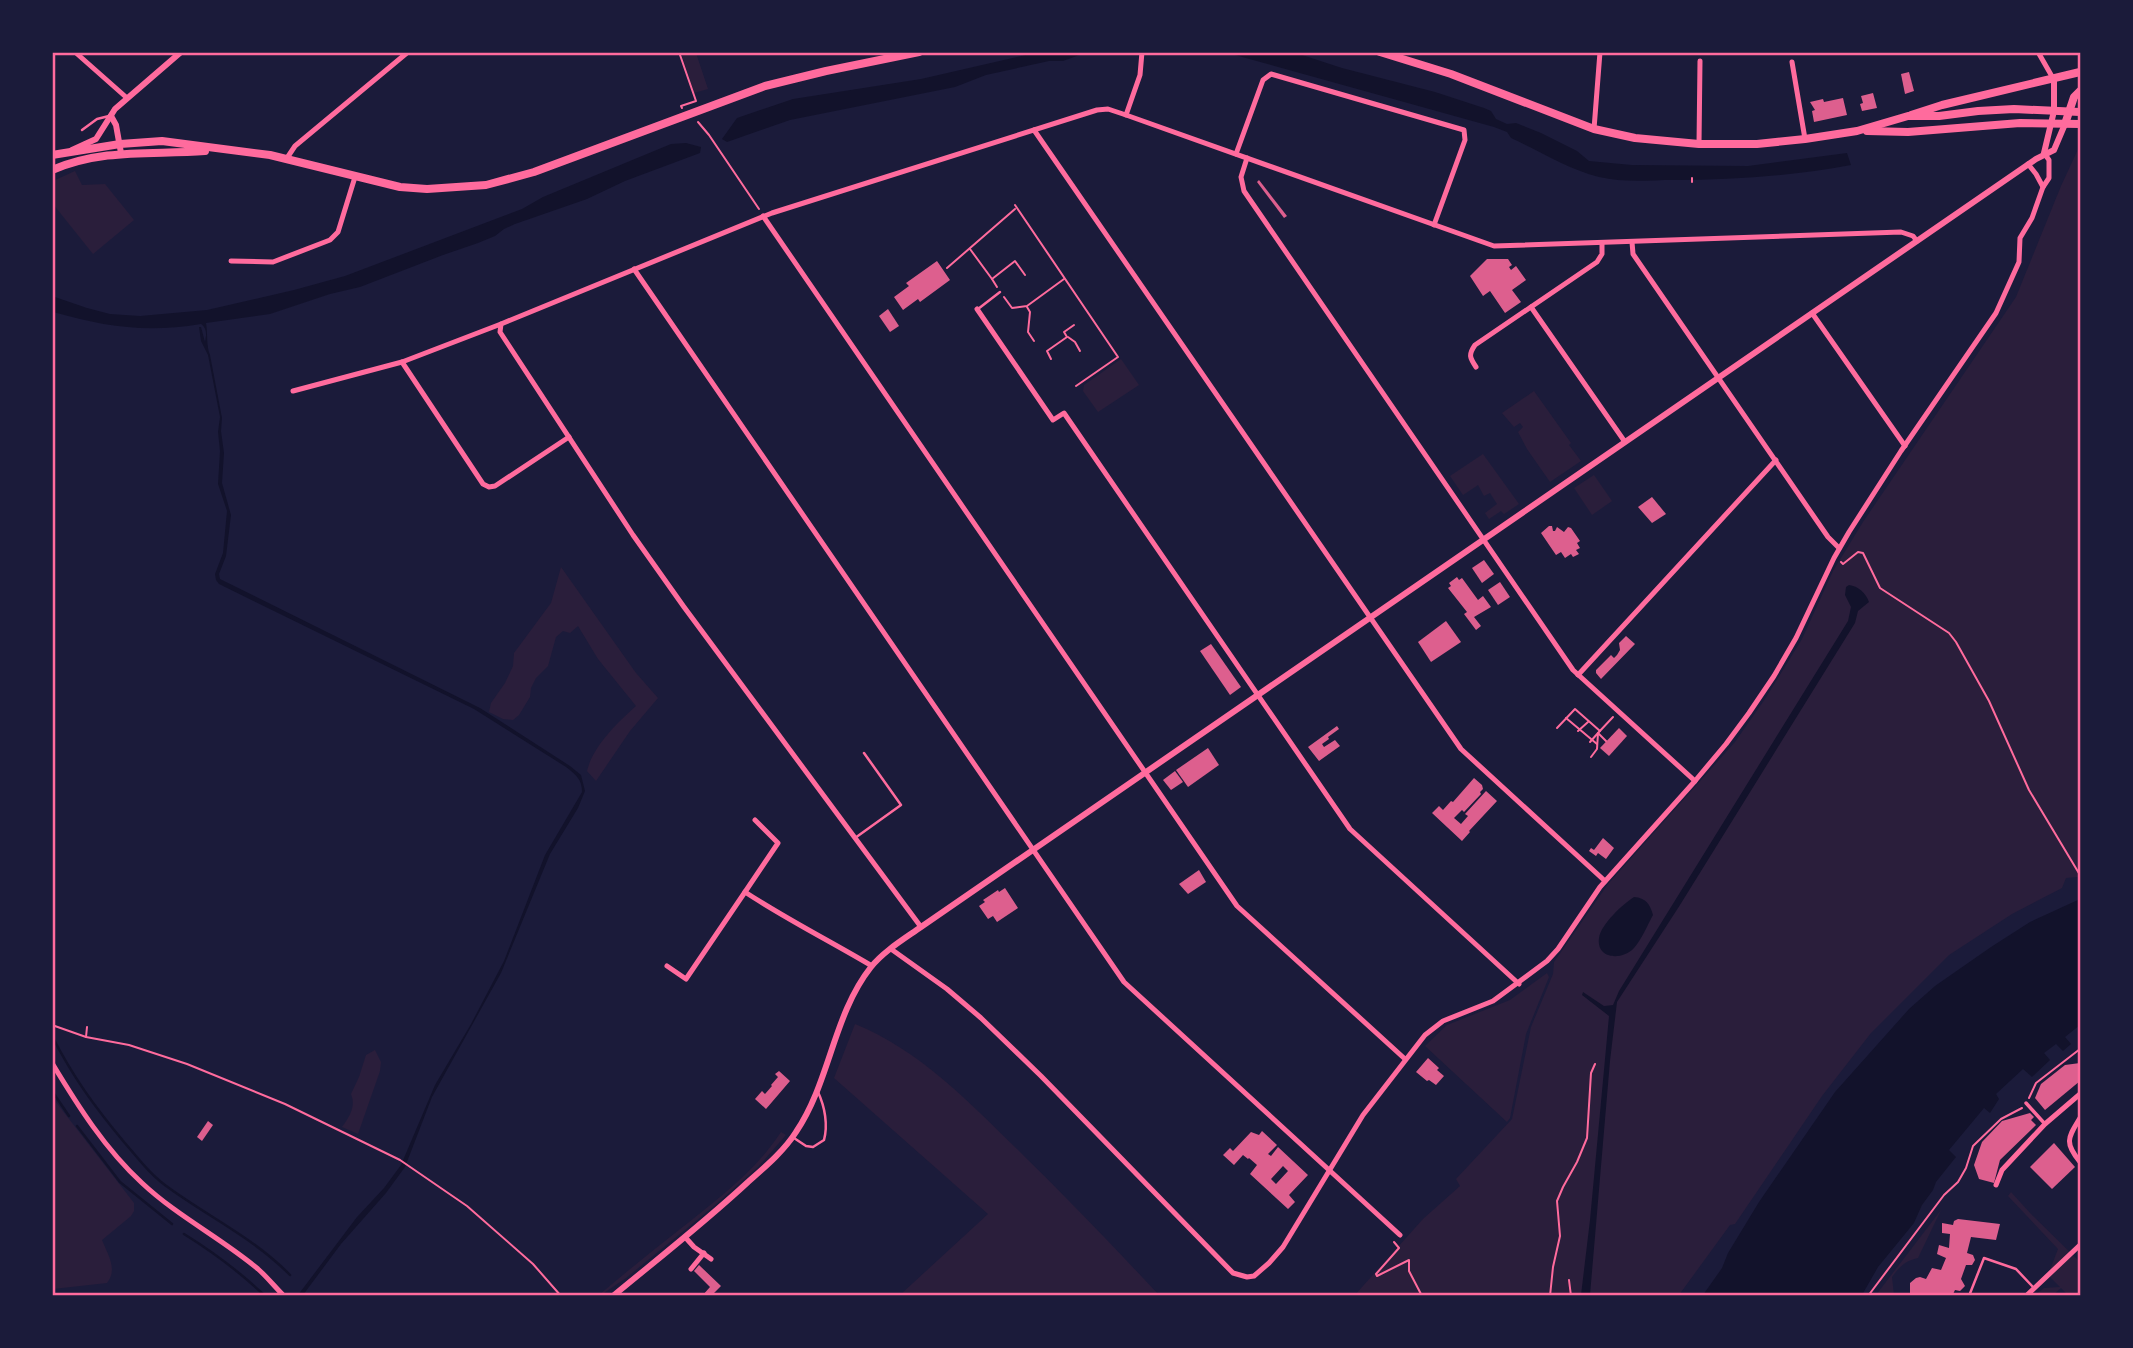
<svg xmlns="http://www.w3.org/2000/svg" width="2133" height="1348" font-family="'Roboto Condensed',sans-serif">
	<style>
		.green { fill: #2a1e3b }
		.water { fill: #12122b }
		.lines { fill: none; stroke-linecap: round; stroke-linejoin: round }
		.stream { stroke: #12122b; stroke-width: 2.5 }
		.building { fill: #dd5f8e; fill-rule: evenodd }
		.path { stroke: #ff6b9d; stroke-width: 2 }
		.service { stroke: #ff6b9d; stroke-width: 2.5 }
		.pedestrian { stroke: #ff6b9d; stroke-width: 3.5 }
		.minor { stroke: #ff6b9d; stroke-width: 5 }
		.tertiary { stroke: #ff6b9d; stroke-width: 6 }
		.primary { stroke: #ff6b9d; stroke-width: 8 }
		.trunk { stroke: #ff6b9d; stroke-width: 8 }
		.neatline { fill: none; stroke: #ff6b9d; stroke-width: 2.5 }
	</style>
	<rect width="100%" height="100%" fill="#1b1b3a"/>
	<g class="green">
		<path d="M681 53H696L708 89 694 93Z"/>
		<path d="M2080 145V870L2078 877 2066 878 2062 888 2012 914 1949 955 1871 1033 1822 1096 1735 1224 1730 1225 1679 1295 1354 1296 1423 1219 1460 1186 1456 1179 1512 1119 1531 1027 1553 974 1554 962 1608 884 1735 742 1765 699 1802 639 1833 571 1863 522 2016 297 2061 186Z"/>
		<path d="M75 171 82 185 105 184 134 220 93 254 53 204V181Z"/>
		<path d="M1121 359 1139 385 1098 412 1083 391 1084 385Z"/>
		<path d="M1534 391 1571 443 1569 445 1581 461 1550 482 1527 449 1518 432 1523 427 1520 423 1514 427 1502 413Z"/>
		<path d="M1483 454 1519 504 1504 514 1501 511 1489 519 1485 513 1497 504 1490 493 1484 496 1478 485 1463 495 1450 476Z"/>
		<path d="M1594 475 1612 501 1592 515 1574 488Z"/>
		<path d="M561 567 636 673 658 698 630 731 596 781 587 771C593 746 617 723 636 706L598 659 578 626 570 633 563 631 556 637 548 666 536 678 531 688 530 697 519 715 513 720 503 719 489 712 491 703 505 683 513 666 514 653 551 603Z"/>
		<path d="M1547 973 1549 977 1526 1034 1510 1118 1507 1122 1425 1046 1447 1025 1510 1000Z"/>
		<path d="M855 1024C920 1050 972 1105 1022 1154 1069 1200 1114 1247 1159 1295H900L988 1214 834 1078Z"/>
		<path d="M375 1050 381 1062 380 1071 358 1134 342 1127C350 1116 356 1106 351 1094L359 1077 366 1055Z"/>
		<path d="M52 1097 134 1203V1211L131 1216 102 1240C108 1255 118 1269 107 1283L53 1289Z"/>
		<path d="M781 1132 786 1135 758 1167 713 1207 626 1278 601 1295H599C625 1273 652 1251 679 1230 716 1200 755 1172 781 1132Z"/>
		<path d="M2011 1192 2031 1214 2080 1262V1295H2068L2061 1288 2053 1295H2035L2044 1288 2060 1287 2048 1275 2058 1249 2008 1196Z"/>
		<path d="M1941 1210 1918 1258C1905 1261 1900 1266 1892 1277L1894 1295H1876Z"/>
	</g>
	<g class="water">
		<path d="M1034 53H1085L1063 61H1049L986 75 955 87 790 120 727 142 722 139 737 118 793 99 921 79Z"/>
		<path d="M1228 53H1296L1342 68 1435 92 1484 108 1491 111 1496 119 1507 124 1516 123 1541 133 1577 151 1589 161 1632 165 1748 166 1847 153 1851 165C1792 176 1733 180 1674 180 1649 180 1624 183 1599 177 1568 169 1540 151 1511 138L1507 132 1494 127Z"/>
		<path d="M686 143 701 147 700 153 625 181 587 199 515 224 504 229 495 236 478 243 443 255 360 287 330 294 270 314 206 323C208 334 206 345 210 355L222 418 221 431 224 453 222 483 231 515 226 556 219 574 220 579 480 708 570 766 581 775 585 791 578 808 550 854 501 973 432 1097 405 1167 386 1193 341 1244 303 1295H298L357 1217 384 1188 401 1165 435 1085 471 1024 504 961 545 855 582 792C582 779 576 775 566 767L474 709 219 584 216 580 215 574 223 553 227 511 218 484 220 451 218 432 220 417 208 355 201 341 199 327H201L205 342C206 336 208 329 201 324 146 333 106 327 53 312L52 296 87 308 110 314 140 316 207 310 294 290 345 276 522 209 543 197 671 144Z"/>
		<path d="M1849 585C1858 586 1866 593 1869 602L1858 611 1855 623 1680 905 1617 1002 1610 1061 1590 1295H1581L1590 1220 1609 1016 1582 995 1583 992 1604 1006 1613 1005 1619 991 1848 621 1851 607 1845 595 1846 587Z"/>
		<path d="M1634 897C1646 898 1650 904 1653 915 1647 926 1642 939 1634 948 1622 961 1596 959 1599 938 1601 924 1623 904 1634 897Z"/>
		<path d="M2080 899V1025L2065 1037 2071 1044 2063 1051 2056 1044 2044 1053 2050 1060 2032 1077 2023 1069 1996 1094 1999 1099 1990 1113 1984 1108 1949 1150 1956 1157 1936 1182 1933 1190 1922 1205 1914 1223 1878 1267 1862 1295H1703L1722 1268 1728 1253 1759 1202 1835 1092 1909 1009 1935 986 1991 947 2030 922Z"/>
	</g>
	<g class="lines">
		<g class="stream">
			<path d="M52 1036C73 1077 94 1106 124 1142 138 1158 151 1176 169 1188 209 1217 255 1239 290 1275"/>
			<path d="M52 1091 69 1116"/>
			<path d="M77 1126 120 1182 172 1224"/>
			<path d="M184 1234C213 1252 240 1272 265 1296"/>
		</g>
	</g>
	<g class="building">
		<path d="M1909 72 1914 91 1905 94 1901 74Z"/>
		<path d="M1873 93 1877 108 1862 111 1860 104 1863 103 1861 96Z"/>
		<path d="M1843 98 1847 115 1814 122 1812 111 1815 110 1810 102 1823 99 1824 102Z"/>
		<path d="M1259 180 1287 216 1284 218 1257 182Z"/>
		<path d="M1487 259H1508L1512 265 1509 267 1511 270 1516 266 1526 280 1512 290 1521 302 1505 313 1490 291 1483 296 1470 276Z"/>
		<path d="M937 261 950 280 920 302 918 299 903 310 894 297 909 286 906 283Z"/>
		<path d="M888 309 899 326 890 332 879 316Z"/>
		<path d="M1652 497 1666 514 1652 523 1638 507Z"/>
		<path d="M1549 526H1552L1553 531H1555L1557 527 1564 532 1568 527 1571 528 1580 541 1577 543 1580 548 1576 550 1579 554 1573 557 1571 554 1565 558 1561 552 1556 555 1541 533Z"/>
		<path d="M1484 560 1494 574 1482 583 1472 568Z"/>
		<path d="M1457 577 1459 580 1462 578 1478 600 1483 596 1491 607 1474 617 1481 626 1476 630 1464 614 1467 612 1448 588 1451 586 1449 583Z"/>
		<path d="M1500 582 1510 597 1498 605 1488 590Z"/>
		<path d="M1446 621 1461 642 1431 662 1418 642Z"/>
		<path d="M1626 636 1635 644 1601 679 1596 673V670L1611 655 1614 658 1617 655 1620 650 1619 643Z"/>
		<path d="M1211 644 1241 687 1230 695 1200 651Z"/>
		<path d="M1337 726 1339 729 1328 737 1329 739 1322 744 1324 747 1335 740 1340 746 1319 761 1308 747Z"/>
		<path d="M1619 728 1627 736 1609 756 1600 748Z"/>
		<path d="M1208 748 1219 765 1188 787 1176 770Z"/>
		<path d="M1175 771 1183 782 1171 790 1163 780Z"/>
		<path d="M1474 778 1482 785 1483 789 1480 792 1481 794 1464 812 1462 810 1454 818 1461 824 1468 816 1465 814 1486 791 1497 801 1469 831 1470 832 1462 841 1432 813 1439 806 1443 810 1451 801 1453 802Z"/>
		<path d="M1603 838 1614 848 1606 859 1598 853 1596 856 1589 851 1591 848 1594 850Z"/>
		<path d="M1199 870 1206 882 1188 894 1179 884Z"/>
		<path d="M1005 888 1018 908 997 922 993 916 988 919 979 906 985 902 983 900 998 890 999 892Z"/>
		<path d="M1428 1058 1439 1068 1437 1070 1444 1076 1436 1085 1429 1080 1427 1081 1416 1072Z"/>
		<path d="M2080 1063V1081L2045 1110 2035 1098 2041 1084 2065 1065Z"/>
		<path d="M779 1071 790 1081 766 1109 755 1099 762 1091 765 1094 772 1086 771 1085 778 1077 775 1074Z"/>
		<path d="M2030 1113 2034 1117 2031 1120 2036 1125 2000 1160 1994 1183 1979 1179 1974 1165 1982 1142 2002 1121Z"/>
		<path d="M208 1121 213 1125 202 1141 197 1137Z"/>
		<path d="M1262 1131 1277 1145 1268 1154 1271 1156 1278 1147 1308 1175 1289 1195 1295 1202 1288 1209 1250 1174 1257 1165 1249 1158 1248 1159 1243 1155 1234 1165 1223 1155 1230 1148 1233 1151 1251 1132 1259 1135ZM1283 1166 1288 1171 1276 1184 1271 1179Z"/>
		<path d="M2054 1143 2075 1167 2052 1189 2030 1167Z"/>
		<path d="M1958 1219 2000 1224 1996 1240 1971 1237 1967 1253 1973 1255 1975 1260 1972 1265H1966L1961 1279 1965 1286 1960 1291 1955 1290 1952 1296H1910V1283L1916 1278 1920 1277 1926 1279 1932 1268 1941 1270 1946 1258 1937 1254 1939 1245 1949 1248 1950 1234 1942 1233V1223L1953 1225 1954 1221Z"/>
		<path d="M699 1265 721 1286 711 1296H702L710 1287 694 1271Z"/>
	</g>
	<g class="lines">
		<g class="path">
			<path d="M679 52 696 101 681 106 682 108"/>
			<path d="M698 122 709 135 759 209"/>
			<path d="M1692 178V182"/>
			<path d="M1015 205 1118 357 1076 386"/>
			<path d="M970 249 992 279 1015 261 1025 275"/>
			<path d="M947 268 1015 209"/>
			<path d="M992 279 997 287"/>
			<path d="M1004 297 1012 308 1027 306 1064 279"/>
			<path d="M1027 307 1030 312 1028 332 1034 341"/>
			<path d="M1068 337 1075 342 1080 351"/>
			<path d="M1051 359 1047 351 1067 337 1064 332 1074 325"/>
			<path d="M1841 562 1843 564 1858 552 1863 553 1880 588 1949 633 1956 642 1989 701 2029 790 2080 875"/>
			<path d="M1566 718 1597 744"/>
			<path d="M1557 728 1575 709 1600 731"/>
			<path d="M1578 731 1588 722"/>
			<path d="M1590 742 1598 733 1606 741"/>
			<path d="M1591 757 1597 749 1598 733 1613 717"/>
			<path d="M52 1025 86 1037 129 1045 187 1064 285 1104 400 1160 467 1206 533 1264 561 1296"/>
			<path d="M86 1037 87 1027"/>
			<path d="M2029 1098 2036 1083 2080 1049"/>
			<path d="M1394 1242 1399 1248 1376 1274 1377 1276 1409 1260V1271L1422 1296"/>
			<path d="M1569 1280 1571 1296"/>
			<path d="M1550 1296 1553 1267 1560 1236 1557 1201 1563 1187 1577 1162 1587 1138 1591 1073 1595 1064"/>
			<path d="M1868 1296 1944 1195 1958 1182 1966 1168 1973 1146 2001 1119 2022 1108"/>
		</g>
		<g class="service">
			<path d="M82 130 97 119 109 116"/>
			<path d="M978 309 1000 292"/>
			<path d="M855 838 901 805 864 753"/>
			<path d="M794 1138 806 1146 813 1147 824 1140C828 1125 825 1107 818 1092"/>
			<path d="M1969 1296 1984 1258 2016 1269 2033 1287"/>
		</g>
		<path class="pedestrian" d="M2026 1103 2045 1124"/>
		<g class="minor">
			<path d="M75 52 127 98"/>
			<path d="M2038 52 2054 80"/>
			<path d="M1792 62 1805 139"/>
			<path d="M1126 115 1140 75 1142 52"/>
			<path d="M1594 129 1600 52"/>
			<path d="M1034 130 1461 749 1605 881"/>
			<path d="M1699 144 1700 61"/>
			<path d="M1236 154 1263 80 1271 74 1457 128 1464 130 1465 140 1434 225"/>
			<path d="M287 158 295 146 408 52"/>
			<path d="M1247 158 1241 177 1244 191 1573 670 1695 781"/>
			<path d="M2028 164 2036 174 2043 187"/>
			<path d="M763 216 1237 906 1405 1059"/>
			<path d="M1632 242 1633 254 1828 537 1839 548"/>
			<path d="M231 261 273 262 330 240 338 232 355 177"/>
			<path d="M634 269 1124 982 1400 1235"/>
			<path d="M1531 307 1625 442"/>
			<path d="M977 309 1053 420 1064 413 1350 829 1519 984"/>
			<path d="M1812 313 1905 446"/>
			<path d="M501 324 500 332 633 535 684 607 921 927"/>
			<path d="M402 362 483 484 489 487 495 486 569 437"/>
			<path d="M1476 367C1470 358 1468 355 1475 345L1597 262 1602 254V243"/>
			<path d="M293 391 402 362 501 324 772 213 1097 110 1108 109 1126 115 1494 246 1901 232 1913 236 1917 241"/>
			<path d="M1578 675 1776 460"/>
			<path d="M745 892 778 843 755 820"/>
			<path d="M891 949 947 989 981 1018 1041 1076 1233 1273 1247 1277 1254 1276 1269 1263 1283 1247 1363 1115 1425 1035 1443 1021 1493 1001 1547 961 1558 949 1600 887 1695 781 1726 744 1749 713 1774 676 1796 638 1834 558 1849 532 1901 451 1996 313 2019 262 2020 238 2032 218 2043 187 2049 178V160L2044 153"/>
			<path d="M667 966 686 979 745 892C786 919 830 941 872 966"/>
			<path d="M52 1063C78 1106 105 1149 142 1183 177 1216 221 1238 258 1269 267 1277 275 1287 284 1296"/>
			<path d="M2080 1118C2068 1138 2064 1142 2080 1162"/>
			<path d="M1996 1185 2002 1170 2045 1124 2080 1094"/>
			<path d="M685 1237 694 1247 711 1259"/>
			<path d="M691 1269 704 1253"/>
			<path d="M2026 1296 2080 1245"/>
		</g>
		<g class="tertiary">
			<path d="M111 116 116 125 121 153"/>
			<path d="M72 150 96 139 115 109 181 52"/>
			<path d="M2044 153 2054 111V80"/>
			<path d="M613 1296C659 1258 705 1222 748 1182 765 1167 784 1151 796 1132 830 1082 833 1015 871 967 884 951 904 939 921 927L2036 159 2054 150 2065 124"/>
		</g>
		<g class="primary">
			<path d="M1911 115 1942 105 2080 72"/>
			<path d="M2065 124 2074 97 2080 91"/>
		</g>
		<g class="trunk">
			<path d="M1380 52 1451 74 1594 129 1635 138 1699 144H1757L1805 139 1857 131 1908 116H1939L1978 111 2014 109 2080 112"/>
			<path d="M1867 131 1908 132 2020 123 2080 124"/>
			<path d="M52 155 120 144 162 141 270 155 400 187 427 189 486 185 534 172 765 86 826 71 919 52"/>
			<path d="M52 170C104 148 152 155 205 151"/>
		</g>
	</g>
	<rect width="2133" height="1348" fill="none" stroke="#1b1b3a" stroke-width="108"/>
	<rect x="54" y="54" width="2025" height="1240" class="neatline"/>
</svg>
